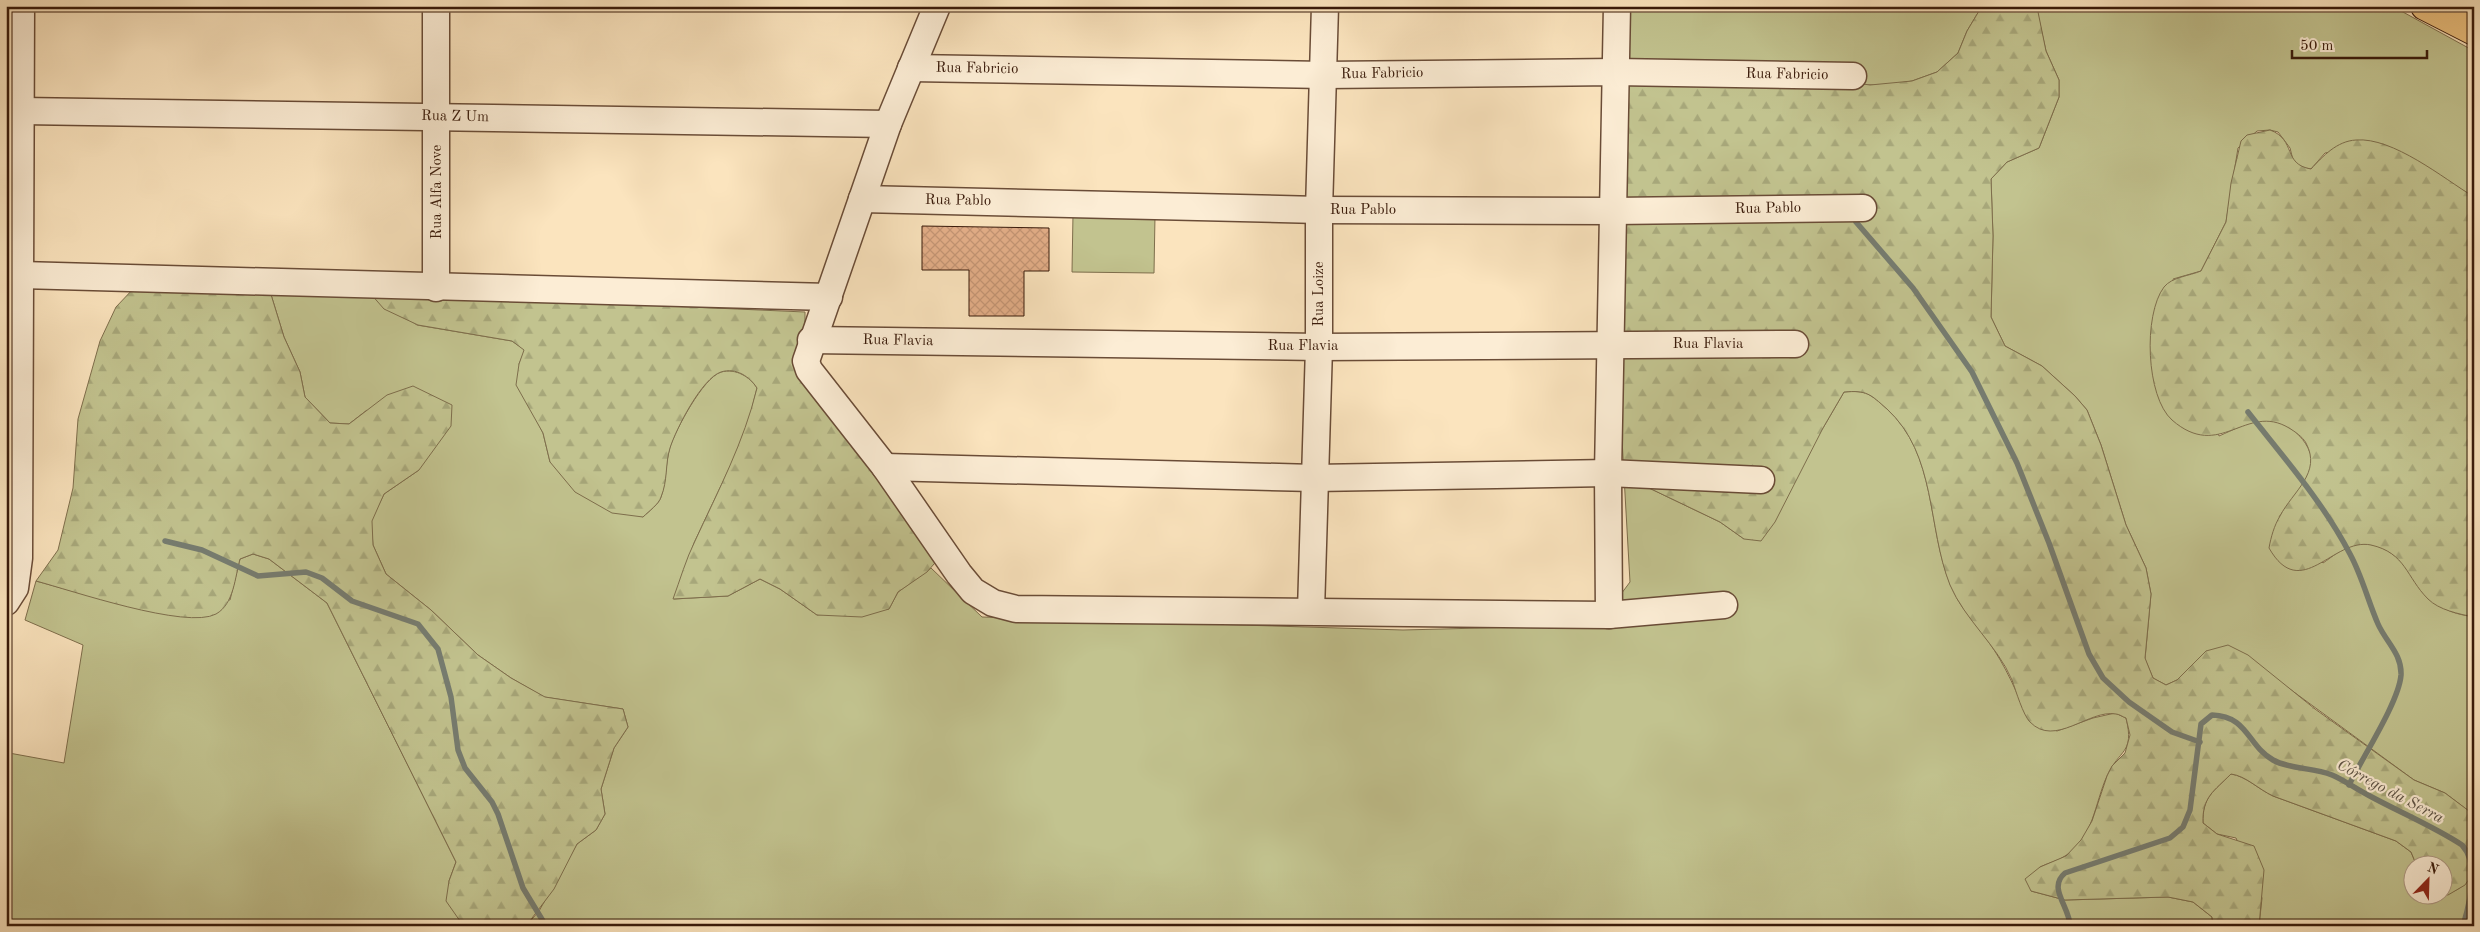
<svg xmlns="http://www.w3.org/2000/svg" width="2480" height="932" font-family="'Old Standard TT',serif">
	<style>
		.grass { fill: #c2c38f; stroke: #7e6e4c }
		.forest { fill: url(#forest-firs); stroke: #7e6e4c }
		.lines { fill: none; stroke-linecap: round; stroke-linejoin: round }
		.stream { stroke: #767c70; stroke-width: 5.5 }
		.building { fill: url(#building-cross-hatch); stroke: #391a0a }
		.minor-casing { stroke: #6a4c37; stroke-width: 29 }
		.major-casing { stroke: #391a0a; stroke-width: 30 }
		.minor { stroke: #fcedd5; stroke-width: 26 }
		.major { stroke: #eec27f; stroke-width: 28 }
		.labels { text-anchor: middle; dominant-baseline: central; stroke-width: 4.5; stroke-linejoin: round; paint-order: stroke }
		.street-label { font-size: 15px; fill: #391a0a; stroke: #fcedd5 }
		.water-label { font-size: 16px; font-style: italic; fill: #5d5346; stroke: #fcedd5 }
	</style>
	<defs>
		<pattern id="forest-firs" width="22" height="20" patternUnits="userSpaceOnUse" patternTransform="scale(1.25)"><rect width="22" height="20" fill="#c2c38f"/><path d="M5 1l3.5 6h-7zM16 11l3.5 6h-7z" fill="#a7a77a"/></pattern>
		<pattern id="building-cross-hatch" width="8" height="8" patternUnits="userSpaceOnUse" patternTransform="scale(1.25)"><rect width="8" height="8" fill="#e3ae88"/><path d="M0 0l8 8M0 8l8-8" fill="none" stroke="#c49574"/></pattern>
	</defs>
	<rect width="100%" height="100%" fill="#fbe4be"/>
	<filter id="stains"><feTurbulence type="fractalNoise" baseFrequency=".004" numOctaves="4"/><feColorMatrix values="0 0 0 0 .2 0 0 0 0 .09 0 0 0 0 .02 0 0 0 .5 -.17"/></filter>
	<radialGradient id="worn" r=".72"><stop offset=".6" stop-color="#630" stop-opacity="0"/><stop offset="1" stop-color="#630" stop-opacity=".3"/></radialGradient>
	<g class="grass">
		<path d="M1630 6H1982L1967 31 1958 53 1937 72 1912 81 1887 85 1625 83Z"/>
		<path d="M2036 6H2392L2474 51V197L2412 159 2383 144 2325 153 2311 169 2299 167 2293 160 2290 148 2278 132 2270 130 2257 131 2238 148 2226 222 2201 271 2173 279 2219 436C2233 430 2247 422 2263 420 2286 418 2312 441 2312 464 2311 478 2287 505 2279 517L2323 563C2332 557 2343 547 2353 545 2396 536 2415 583 2441 606 2450 613 2463 615 2474 617V815L2445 793 2414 780 2287 687 2206 651 2177 680 2166 685 2153 678 2145 659 2151 594 2146 568 2126 525 2101 445 2087 410 2075 396 2042 366 2005 346 1991 317 1993 236 1991 179 2007 162 2039 148 2059 97V80L2046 51Z"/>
		<path d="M1073 214 1155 216 1154 273 1072 272Z"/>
		<path d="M269 288 370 293 417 325 512 341 525 350 519 364 531 409 543 433 550 462 643 517C649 511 659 504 661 497 667 480 665 464 670 447 676 429 703 378 721 372 736 368 750 377 757 388L750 416 735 456 694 543 674 599 728 596 760 579 780 589 817 615 889 609 898 592 931 568 982 617 1403 630 1598 625 1630 582 1624 476 1720 522 1744 539 1823 428 1844 392C1867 390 1870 394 1887 409 1937 454 1927 527 1950 584 1959 607 1974 621 1988 641 2006 666 2017 693 2029 721L2057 731 2093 718 2115 713 2126 718C2135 754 2119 749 2107 776 2095 802 2093 840 2065 856 2058 861 2048 863 2040 867L2031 891 2065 900 2168 897 2193 902 2212 917 2213 926H526L539 911 577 844 596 830 605 814 601 789 614 748 628 727 623 709 544 697 511 678 478 655 431 610 386 574 373 545 371 521 384 494 419 470 367 410 349 424 330 423 305 397 300 372 284 337Z"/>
		<path d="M253 554 269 559 327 603 456 862 449 881 460 921 466 926H6V786L9 753 64 763 83 645 25 620 36 581 105 600H230L240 559Z"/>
		<path d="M2231 774C2246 776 2258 789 2273 796L2396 841 2411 852 2416 864H2412V894C2441 894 2457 899 2474 872V926H2259L2262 898 2236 838 2217 834 2203 823C2202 797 2214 791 2231 774Z"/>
	</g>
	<g class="forest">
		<path d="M1982 6 2037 7 2046 51 2059 80V97L2039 148 2007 162 1991 179 1993 236 1991 317 2005 346 2042 366 2075 396 2087 410 2101 445 2126 525 2146 568 2151 594 2145 658 2153 678 2166 685 2177 680 2206 651 2228 645 2248 655 2315 709 2414 780 2445 793 2473 814 2474 872 2465 885 2448 895 2443 894 2442 864H2416L2411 852 2396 841 2273 796C2258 789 2246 776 2231 774 2214 791 2202 797 2203 823L2217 834 2254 846 2264 870 2259 926H2213L2212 917 2193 902 2168 897 2065 900 2031 891 2025 879 2040 867 2066 856 2081 840 2092 821 2107 776 2112 766 2125 753 2130 735 2126 718C2123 717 2119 714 2116 714 2089 709 2055 748 2030 722 2023 715 2016 691 2012 680 1997 645 1965 620 1950 585 1927 527 1937 455 1887 409 1870 394 1867 390 1844 392L1823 428 1775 522 1761 541 1744 539 1720 522 1624 476 1619 383 1625 83 1813 77 1870 85 1912 81 1937 72 1958 53 1967 31Z"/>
		<path d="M2270 130C2297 140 2282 164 2311 169 2323 156 2337 141 2356 140 2393 137 2443 178 2474 197V617C2459 614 2439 610 2428 599 2406 577 2406 553 2371 545 2333 537 2301 604 2269 548 2271 537 2274 526 2280 516 2293 491 2322 473 2306 443 2303 437 2294 431 2289 428 2246 402 2220 462 2172 420 2146 397 2143 315 2164 287 2172 277 2189 276 2201 271L2226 222 2231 183 2241 141 2247 135Z"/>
		<path d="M134 288H269L284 337 300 372 305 397 330 423 349 424 387 395 413 386 452 405 451 426 419 470 384 494 372 521 373 545 386 574 431 610 478 655 511 678 545 697 623 709 628 727 614 748 601 789 605 814 596 830 577 844 554 889 526 926H466L460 921 446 901 449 881 456 862 327 603 269 559 253 554 240 559C235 577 234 604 216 614 187 630 70 590 36 581L58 550 73 488 78 419 100 341 116 307Z"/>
		<path d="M370 293 805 312V356L941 556 927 572 898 592 889 609 862 617 817 615 780 589 760 579 728 596 673 599C680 580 686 559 695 541 718 491 744 442 757 388 750 377 736 367 721 372 702 378 676 429 670 448 665 464 668 480 661 497 659 504 649 511 643 517L612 513 575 492 550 462 543 433 516 385 519 364 524 350 512 341 418 325 384 309Z"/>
	</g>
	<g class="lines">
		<g class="stream">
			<path d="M1856 222 1913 288 1972 372 2017 463 2049 543 2089 654 2103 678 2129 702 2172 732 2200 742"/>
			<path d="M2248 412C2284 458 2323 502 2350 554 2362 576 2368 601 2378 624 2386 642 2402 654 2401 675 2399 702 2362 758 2349 785"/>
			<path d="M165 541 202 550 258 576 306 572 322 578 352 601 418 624 438 649 451 697 458 750 465 768 492 802 498 814 523 888 546 926"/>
			<path d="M2070 926C2070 907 2047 888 2065 873L2170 838 2183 827 2190 810 2201 724 2212 715C2248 716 2247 745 2273 760 2291 770 2313 767 2332 775 2344 780 2356 789 2368 795 2399 812 2433 826 2462 845 2480 864 2470 903 2463 926"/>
		</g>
	</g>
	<path class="building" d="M922 226 1049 228V271H1024V316H969V270H922Z"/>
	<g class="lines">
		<g class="minor-casing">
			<g id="minor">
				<path d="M937 6 888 124 806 361 809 370 885 467 959 574 973 591 993 603 1016 609 1609 615 1724 605"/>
				<path d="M911 68 1324 75 1616 72 1853 76"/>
				<path d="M22 111 888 124"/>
				<path d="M862 199 1319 210 1613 211 1863 208"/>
				<path d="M21 275 829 297"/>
				<path d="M436 288V6"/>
				<path d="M811 340 1319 347 1795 344"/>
				<path d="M885 467 1314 478 1608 473 1761 480"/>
				<path d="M6 602 15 588 19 558 21 6"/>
				<path d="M1311 611 1319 347V210L1325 6"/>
				<path d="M1609 615 1608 473 1617 6"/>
			</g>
		</g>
		<g class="major-casing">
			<path id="major" d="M2425 6 2474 31"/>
		</g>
		<use href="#minor" class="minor"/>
		<use href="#major" class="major"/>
	</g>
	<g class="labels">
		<g class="street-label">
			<text transform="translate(977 69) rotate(1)">Rua Fabricio</text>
			<text transform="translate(1382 74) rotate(-1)">Rua Fabricio</text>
			<text transform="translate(1787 75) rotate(1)">Rua Fabricio</text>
			<text transform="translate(455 117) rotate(1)">Rua Z Um</text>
			<text transform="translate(437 192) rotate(-90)">Rua Alfa Nove</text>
			<text transform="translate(958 201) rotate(1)">Rua Pablo</text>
			<text transform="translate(1768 209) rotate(-1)">Rua Pablo</text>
			<text x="1363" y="210">Rua Pablo</text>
			<text transform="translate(1319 294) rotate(-90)">Rua Loize</text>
			<text transform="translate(898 341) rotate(1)">Rua Flavia</text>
			<text x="1708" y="344">Rua Flavia</text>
			<text x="1303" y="346">Rua Flavia</text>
		</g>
		<g class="water-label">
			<text transform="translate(2390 792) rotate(28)">Córrego da Serra</text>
		</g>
	</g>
	<rect width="2480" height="932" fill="none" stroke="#fbe4be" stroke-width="25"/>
	<rect x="8" y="8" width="2465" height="917" fill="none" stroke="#391a0a" stroke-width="2.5"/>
	<rect x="12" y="12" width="2455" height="907" fill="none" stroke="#391a0a"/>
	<g transform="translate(2428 880) rotate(23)"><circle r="24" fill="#fcedd5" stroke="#ae9984"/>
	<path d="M0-4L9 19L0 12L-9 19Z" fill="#8f2418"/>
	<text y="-8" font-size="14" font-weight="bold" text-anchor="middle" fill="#391a0a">N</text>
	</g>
	<path d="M2292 50v8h135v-8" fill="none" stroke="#391a0a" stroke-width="2.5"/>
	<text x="2300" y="50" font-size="15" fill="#391a0a" stroke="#fcedd5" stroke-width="4" paint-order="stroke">50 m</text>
	<rect width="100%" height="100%" filter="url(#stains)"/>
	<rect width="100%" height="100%" fill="url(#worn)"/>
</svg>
